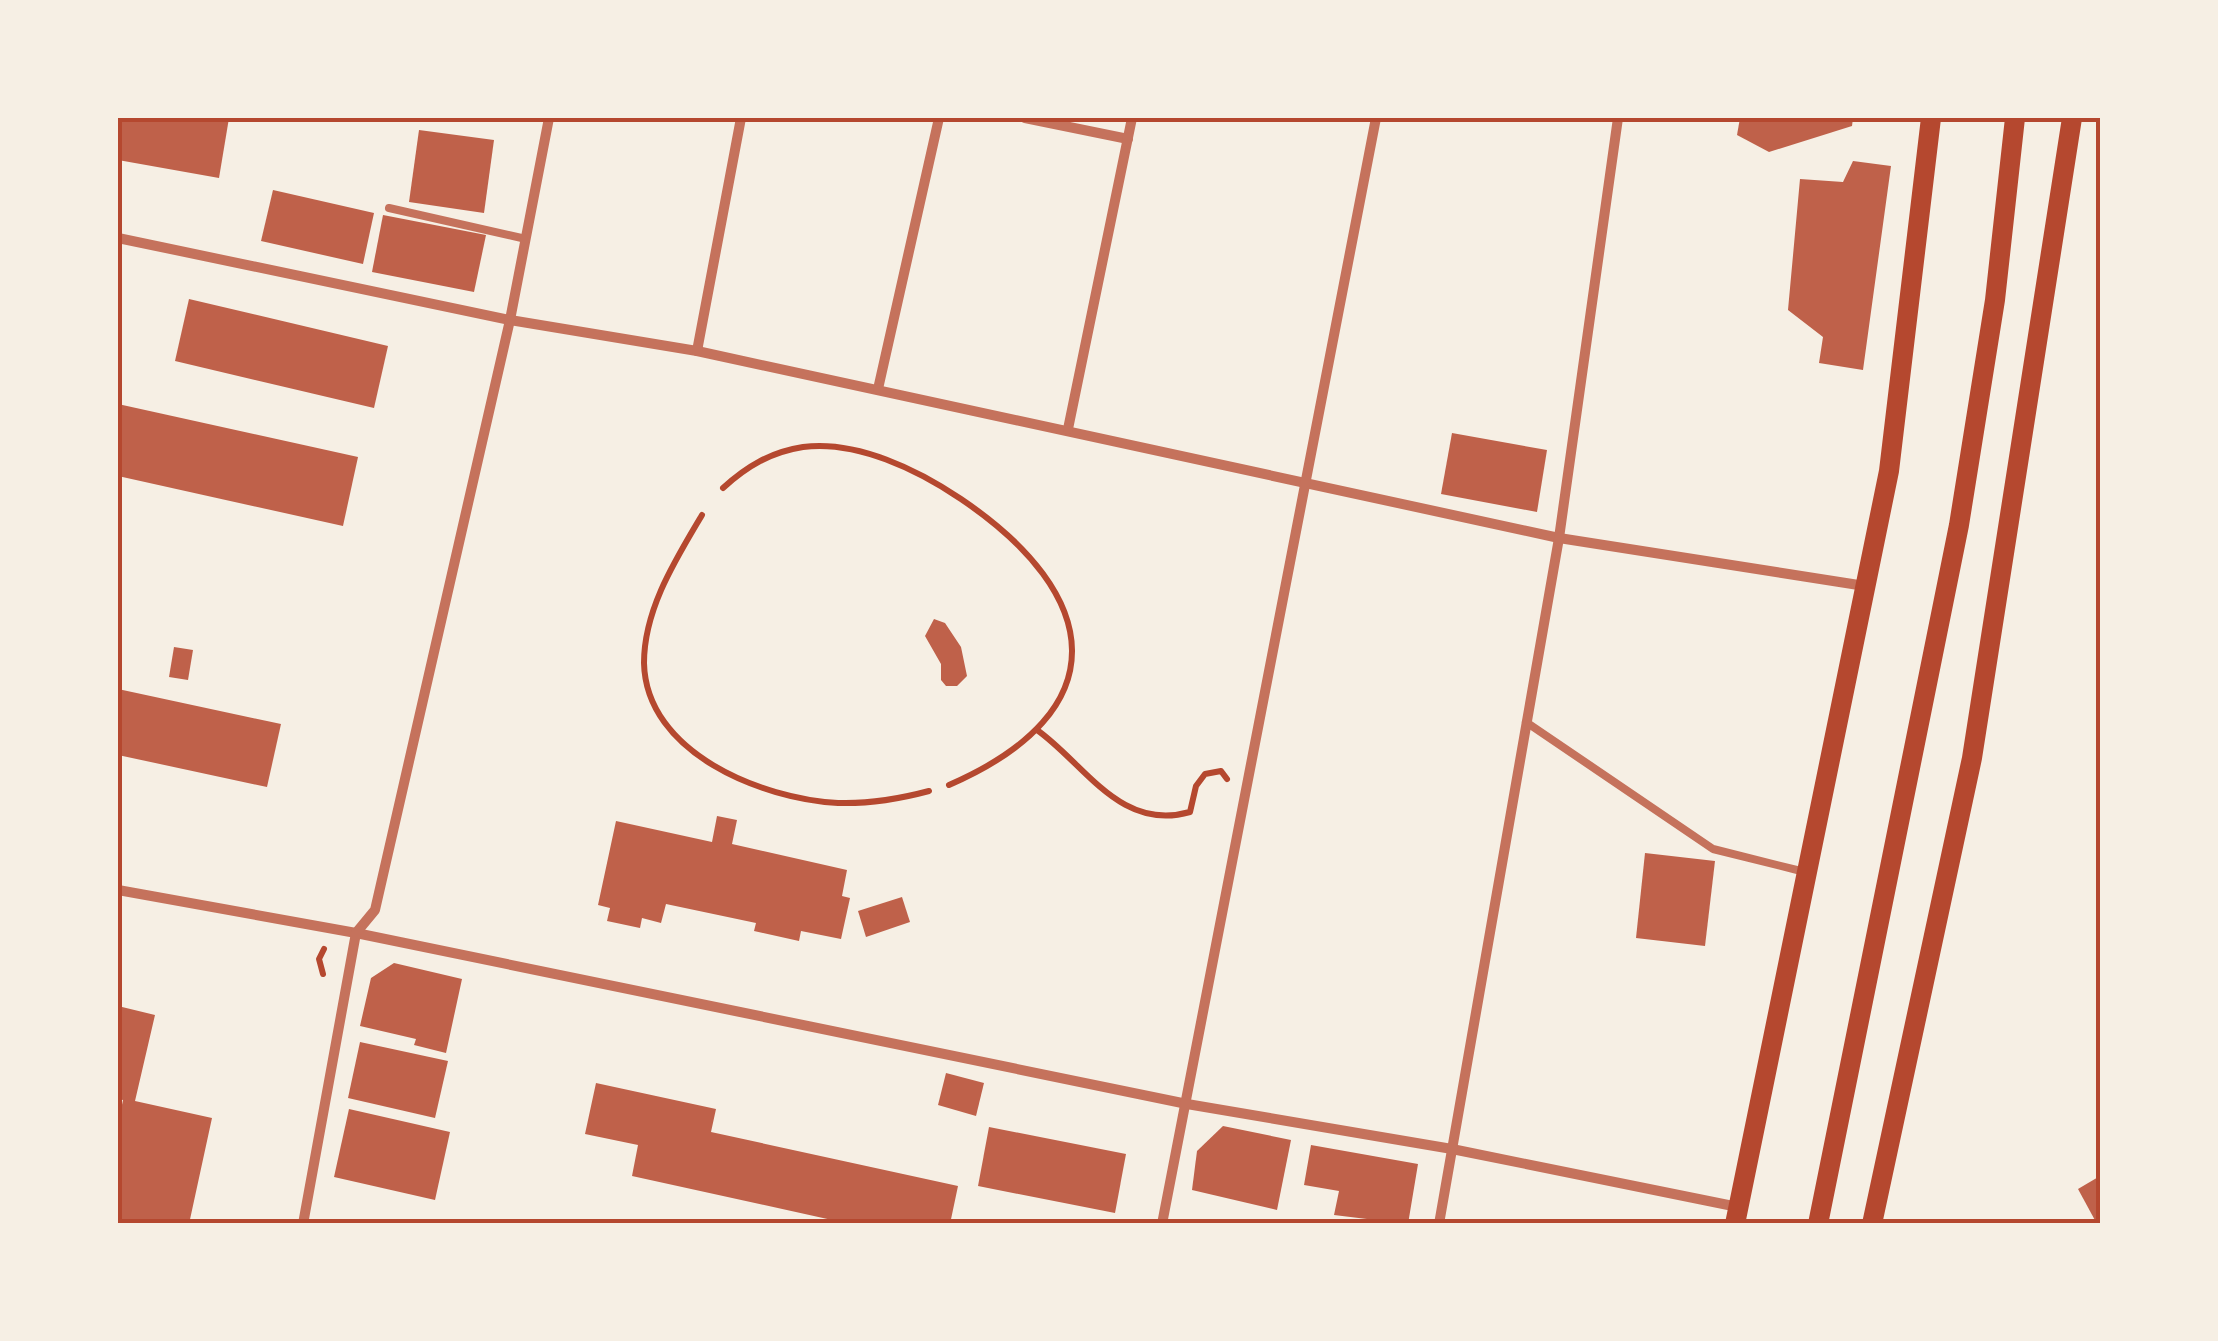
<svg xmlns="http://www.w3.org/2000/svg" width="2218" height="1341" font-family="'Alegreya Sans',sans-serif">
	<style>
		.building { fill: #bf614a }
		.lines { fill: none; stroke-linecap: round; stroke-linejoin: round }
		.path { stroke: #b5482f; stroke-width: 6 }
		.service { stroke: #c5725c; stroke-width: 8 }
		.minor { stroke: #c5725c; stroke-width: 10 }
		.secondary { stroke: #b5482f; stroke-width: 20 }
		.neatline { fill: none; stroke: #b5482f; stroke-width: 4 }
	</style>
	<rect width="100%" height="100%" fill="#f6efe4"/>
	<g class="building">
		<path d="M118 118H229L219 178 118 160Z"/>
		<path d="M1740 118H1853L1852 126 1769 152 1737 135Z"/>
		<path d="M419 130 494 140 484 213 409 202Z"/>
		<path d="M1853 161 1891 166 1863 370 1819 363 1823 337 1788 310 1800 179 1843 182Z"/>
		<path d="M273 190 374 213 363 264 261 241Z"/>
		<path d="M383 215 486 235 474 292 372 272Z"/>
		<path d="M189 299 388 346 374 408 175 361Z"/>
		<path d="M118 404 358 457 343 526 118 476Z"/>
		<path d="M1452 433 1547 450 1537 512 1441 494Z"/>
		<path d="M934 619 945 623 961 647 967 676 957 686H946L941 680V664L925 636Z"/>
		<path d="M174 647 193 650 188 680 169 677Z"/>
		<path d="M118 689 281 724 267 787 118 755Z"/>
		<path d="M717 816 737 820 732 844 847 870 842 896 850 898 841 939 801 931 799 941 754 931 756 923 666 904 661 923 642 918 640 928 607 921 610 908 598 905 616 821 712 842Z"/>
		<path d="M1645 853 1715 861 1705 946 1636 938Z"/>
		<path d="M902 897 910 922 866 937 858 911Z"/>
		<path d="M394 963 462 979 446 1053 414 1045 416 1039 360 1026 371 978Z"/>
		<path d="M118 1006 155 1015 135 1101 212 1118 189 1224H118V1124L123 1100 118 1099Z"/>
		<path d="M360 1042 448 1061 435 1118 348 1098Z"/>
		<path d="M946 1073 984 1083 976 1116 938 1105Z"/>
		<path d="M596 1083 716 1109 711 1132 958 1186 950 1224H850L632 1176 638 1145 585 1134Z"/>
		<path d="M349 1109 450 1132 435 1200 334 1177Z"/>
		<path d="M1223 1126 1291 1140 1277 1210 1192 1190 1197 1151Z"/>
		<path d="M989 1127 1126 1154 1115 1213 978 1186Z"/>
		<path d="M1311 1145 1418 1164 1408 1224 1334 1215 1339 1191 1304 1185Z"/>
		<path d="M2100 1176V1224H2097L2078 1189Z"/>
	</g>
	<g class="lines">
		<g class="path">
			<path d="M723 488C747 466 771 452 803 447 857 440 918 470 961 499 1103 595 1119 711 949 785"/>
			<path d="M702 515C676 559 644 609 644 663 646 753 762 799 838 803 869 804 899 799 929 791"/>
			<path d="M1037 730C1085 764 1120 832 1190 812L1196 786 1205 774 1221 771 1227 779"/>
			<path d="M323 974 319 959 324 949"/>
		</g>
		<g class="service">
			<path d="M389 208 526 239"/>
			<path d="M1526 722 1713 849 1805 872"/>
		</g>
		<g class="minor">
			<path d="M1025 118 1128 139"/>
			<path d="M118 238 510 320 697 351 1559 538 1865 586"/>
			<path d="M697 351 741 118"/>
			<path d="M878 389 939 118"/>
			<path d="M1068 429 1132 118"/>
			<path d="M118 890 356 933 1187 1104 1452 1149 1738 1207"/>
			<path d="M303 1224 356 933 375 910 510 320 549 118"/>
			<path d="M1162 1224 1376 118"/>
			<path d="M1439 1224 1559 538 1618 118"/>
		</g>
		<g class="secondary">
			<path d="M1735 1224 1889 471 1931 118"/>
			<path d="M1818 1224 1959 525 1995 300 2015 118"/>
			<path d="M1872 1224 1972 758 2072 118"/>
		</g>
	</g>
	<rect width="2218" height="1341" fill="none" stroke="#f6efe4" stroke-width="240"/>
	<rect x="120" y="120" width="1978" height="1101" class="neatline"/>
</svg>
